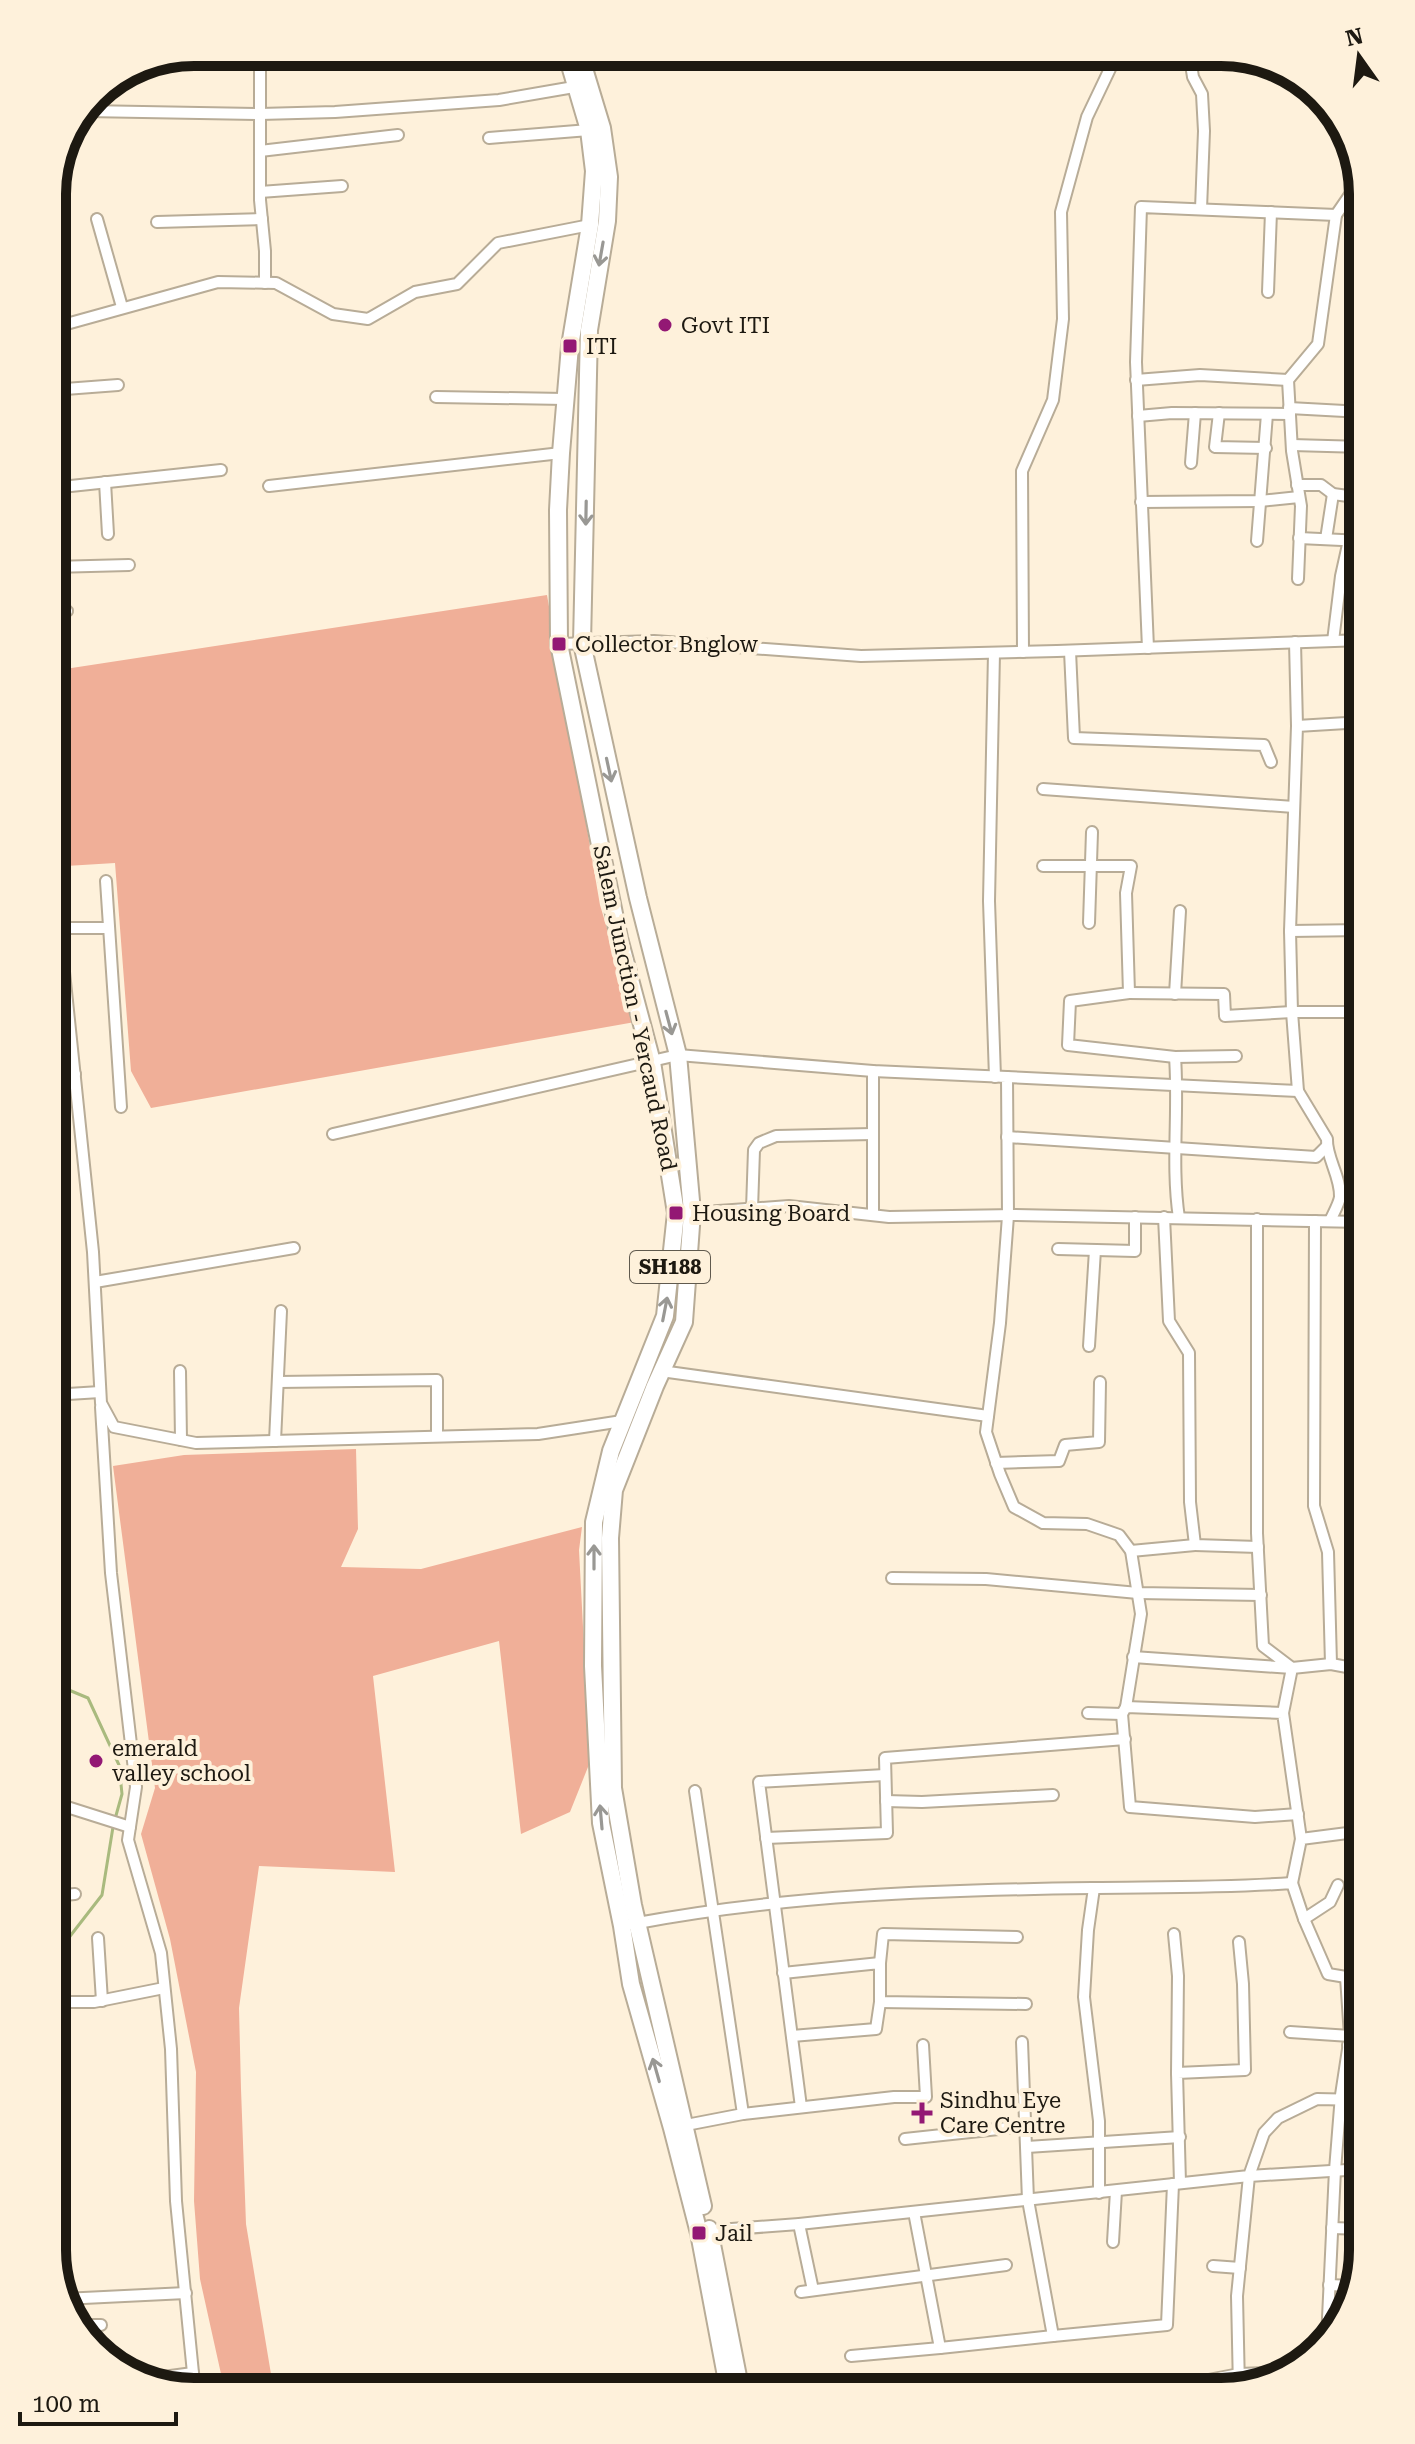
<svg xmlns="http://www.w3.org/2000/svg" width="1415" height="2444" font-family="'Roboto Serif',serif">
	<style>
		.forest { fill: #f0af98 }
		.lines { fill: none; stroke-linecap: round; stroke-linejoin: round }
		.stream { stroke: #a9ba7e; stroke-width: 3 }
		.minor-casing { stroke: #b8ac97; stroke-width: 14 }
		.primary-casing { stroke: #b8ac97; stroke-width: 20 }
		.minor { stroke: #fff; stroke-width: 10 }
		.primary { stroke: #fff; stroke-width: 16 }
		.oneway { stroke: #999894 }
		.poi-dot { fill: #931874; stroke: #fef1db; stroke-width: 3 }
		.labels { text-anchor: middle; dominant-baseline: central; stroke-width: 8; stroke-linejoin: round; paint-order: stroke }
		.shield { fill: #fef1db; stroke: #605a4e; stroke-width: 2 }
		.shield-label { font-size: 20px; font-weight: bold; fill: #1d1911 }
		.poi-label { font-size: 22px; fill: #1d1911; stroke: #fef1db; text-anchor: start }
		.street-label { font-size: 22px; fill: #1d1911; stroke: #fef1db }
		.rim { fill: none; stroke: #1d1911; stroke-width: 10 }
	</style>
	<rect width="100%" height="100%" fill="#fef1db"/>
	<g class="forest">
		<path d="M547 595 600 905 635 1022 151 1108 131 1071 115 863 66 866 52 781V671Z"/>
		<path d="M356 1449 358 1529 341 1567 421 1569 582 1527 579 1550 590 1762 570 1812 521 1834 499 1641 373 1676 395 1872 259 1866 239 2008 241 2089 246 2224 274 2392H225L200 2279 194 2201 196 2072 170 1939 141 1834 155 1788 113 1466 184 1455Z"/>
	</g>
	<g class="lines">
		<g class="stream">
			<path d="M52 1683 88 1698 119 1765 122 1794 115 1819"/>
			<path d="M52 1957 57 1953 102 1895 113 1827"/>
		</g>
		<g class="minor-casing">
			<g id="minor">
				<path d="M194 52 260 56V200L265 251V283"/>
				<path d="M1189 52 1193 77 1202 94 1204 131 1201 209"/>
				<path d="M446 59 566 53"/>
				<path d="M86 111 260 114 335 112 499 100 574 87"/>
				<path d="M489 138 589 130"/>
				<path d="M260 151 398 135"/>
				<path d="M260 192 342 186"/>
				<path d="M97 219 122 307"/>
				<path d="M157 222 262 219"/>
				<path d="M1268 292 1271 212"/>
				<path d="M52 328 218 282 276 283 333 314 368 319 415 292 457 284 498 243 590 225"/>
				<path d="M1136 380 1200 375 1288 380"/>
				<path d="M52 390 118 385"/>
				<path d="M436 397 565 399"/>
				<path d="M1289 408 1363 412"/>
				<path d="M1219 413 1215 447 1266 448"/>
				<path d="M1138 416 1172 413 1290 414"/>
				<path d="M1292 445 1363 447"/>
				<path d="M1191 463 1195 413"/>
				<path d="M105 482 108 534"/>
				<path d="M1297 485H1321L1333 494 1363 498"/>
				<path d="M269 486 561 453"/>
				<path d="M52 488 221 470"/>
				<path d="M1141 502 1260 501 1299 497"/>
				<path d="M1299 538 1363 541"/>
				<path d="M1326 539 1333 494"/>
				<path d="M1257 541 1267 414"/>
				<path d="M52 567 129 565"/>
				<path d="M1298 579 1301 506 1292 451 1288 380 1318 344 1336 215"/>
				<path d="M52 613 67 611"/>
				<path d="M1333 641 1341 576 1349 540"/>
				<path d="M1295 642 1297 726"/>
				<path d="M559 644 654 641 861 656 1057 651 1363 640"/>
				<path d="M1148 648 1136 362 1141 207 1336 215 1360 180"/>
				<path d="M1070 651 1074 738 1264 745 1271 762"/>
				<path d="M1023 652 1022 471 1053 400 1063 319 1061 212 1087 117 1118 52"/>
				<path d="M994 653 989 901 995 1077"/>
				<path d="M1357 774H1363"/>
				<path d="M1043 789 1294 807"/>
				<path d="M52 856 93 1252 101 1403 114 1427 196 1443 538 1434 622 1421"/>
				<path d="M1043 866H1131L1126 893 1129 993 1070 1001 1068 1045 1175 1057 1236 1056"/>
				<path d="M106 881 121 1107"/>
				<path d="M1089 923 1092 832"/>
				<path d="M60 928H109"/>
				<path d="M1290 931 1363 930"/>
				<path d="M1129 993 1224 994 1225 1016 1292 1012H1363"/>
				<path d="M1175 994 1180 911"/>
				<path d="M52 1006 67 1002"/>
				<path d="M1175 1057C1179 1111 1171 1165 1179 1218"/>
				<path d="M1007 1077 1298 1091 1292 1012 1290 931 1297 726 1363 722"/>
				<path d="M52 1080 75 1074"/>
				<path d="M1298 1091 1327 1139C1326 1157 1341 1177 1340 1197 1339 1204 1333 1214 1330 1221"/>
				<path d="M333 1134 678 1055 873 1071 1007 1077 1008 1216 1000 1323 986 1432 1000 1474 1014 1507 1043 1523 1087 1524 1119 1535 1131 1551 1141 1614 1126 1707"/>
				<path d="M1007 1137 1316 1157 1326 1147"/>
				<path d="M752 1209 754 1150 759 1143 776 1136 873 1134"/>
				<path d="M690 1213 789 1206 889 1217 1015 1215 1363 1222"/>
				<path d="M873 1215V1071"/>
				<path d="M1164 1217 1169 1321 1189 1353 1190 1502 1195 1545 1258 1547"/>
				<path d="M1315 1221 1314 1506 1328 1552 1331 1664"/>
				<path d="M1058 1249 1135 1251V1217"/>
				<path d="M95 1282 294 1248"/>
				<path d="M1089 1346 1095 1250"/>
				<path d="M180 1371 181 1440"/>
				<path d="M661 1371 988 1416"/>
				<path d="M278 1382 437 1380V1436"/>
				<path d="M52 1395 100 1392"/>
				<path d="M101 1407 111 1573 136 1787 128 1840 161 1953 171 2049 176 2201 193 2373 197 2392"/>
				<path d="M275 1441 281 1311"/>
				<path d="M996 1463 1059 1461 1065 1445 1099 1442 1100 1382"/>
				<path d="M1131 1551 1195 1545"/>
				<path d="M892 1578 986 1579 1138 1593 1261 1595"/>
				<path d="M1133 1657 1292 1668 1263 1646 1257 1533V1219"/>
				<path d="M1088 1713 1122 1714 1126 1707 1283 1713 1301 1839"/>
				<path d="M1283 1713 1292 1668 1331 1664 1363 1670"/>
				<path d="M1122 1714 1130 1807 1255 1817 1298 1814"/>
				<path d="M886 1801 922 1802 1053 1795"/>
				<path d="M52 1807H67L130 1827"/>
				<path d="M766 1838 887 1833 885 1758 1125 1739"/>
				<path d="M1292 1883 1301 1839 1363 1831"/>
				<path d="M1094 1888 1088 1930 1084 1997 1099 2121V2193"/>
				<path d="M52 1896 75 1894"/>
				<path d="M1304 1919 1330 1902 1338 1885"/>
				<path d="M632 1924C784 1895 938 1890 1092 1888 1159 1887 1225 1888 1292 1883L1304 1919 1328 1974 1346 1977"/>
				<path d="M1174 1934 1178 1976 1177 2073"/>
				<path d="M98 1938 102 2001"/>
				<path d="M880 1963 883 1934 1017 1937"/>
				<path d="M783 1973 880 1963V2002L1026 2004"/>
				<path d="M52 2002H94L164 1988"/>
				<path d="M1290 2032 1350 2036"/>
				<path d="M792 2036 876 2029 880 2002"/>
				<path d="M1022 2042 1028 2200 1053 2336 1167 2325 1173 2184"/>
				<path d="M1348 2045H1363"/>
				<path d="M801 2107 759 1782 885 1775"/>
				<path d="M743 2114 894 2097H926L923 2045"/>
				<path d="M681 2126 743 2114 695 1791"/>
				<path d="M905 2139 1026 2126"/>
				<path d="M1027 2147 1180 2137"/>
				<path d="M1180 2183 1177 2073 1245 2070 1243 1984 1239 1942"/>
				<path d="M799 2224 813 2290"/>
				<path d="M1332 2228 1363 2229"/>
				<path d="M705 2231 799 2224 1249 2176 1264 2133 1278 2118 1317 2099 1363 2100"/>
				<path d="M1113 2242 1116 2191"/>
				<path d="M1213 2266 1240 2268"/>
				<path d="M1329 2285 1352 2286"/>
				<path d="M801 2292 1006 2265"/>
				<path d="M63 2299 186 2293"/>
				<path d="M78 2325H101"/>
				<path d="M1327 2339 1335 2170 1341 2095 1350 2036 1346 1977 1363 1976"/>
				<path d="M940 2348 1053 2336"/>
				<path d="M851 2356 940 2348 914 2212"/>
				<path d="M148 2379 193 2373"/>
				<path d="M1198 2382 1239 2374 1289 2372"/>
				<path d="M1239 2388 1237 2296 1249 2176 1363 2169"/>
			</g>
		</g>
		<g class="primary-casing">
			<g id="primary">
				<path d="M566 52 589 130 594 171 590 225 570 346 561 453 558 510 559 644 619 938 652 1062 676 1213 665 1316 611 1451 594 1522 593 1666 601 1823 622 1926 631 1984 672 2128 699 2233 729 2392"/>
				<path d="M579 52 602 128 609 177 607 221 589 330 582 643 638 898 678 1055 692 1212 684 1322 655 1386 614 1490 610 1538 613 1788 633 1905 703 2206"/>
				<path d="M709 2229 741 2392"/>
			</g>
		</g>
		<use href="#minor" class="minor"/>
		<use href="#primary" class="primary"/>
	</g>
	<defs><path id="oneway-shaft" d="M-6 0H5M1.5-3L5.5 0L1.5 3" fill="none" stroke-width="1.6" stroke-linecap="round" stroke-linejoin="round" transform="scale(2)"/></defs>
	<g class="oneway">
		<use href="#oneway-shaft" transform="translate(601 254) rotate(100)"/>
		<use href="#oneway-shaft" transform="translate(586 513) rotate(91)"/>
		<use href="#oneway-shaft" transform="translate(609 770) rotate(78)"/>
		<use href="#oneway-shaft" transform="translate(669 1023) rotate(75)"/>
		<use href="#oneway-shaft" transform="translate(665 1309) rotate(-79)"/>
		<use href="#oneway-shaft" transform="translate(594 1557) rotate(-90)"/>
		<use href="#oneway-shaft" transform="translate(601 1817) rotate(-95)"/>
		<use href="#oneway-shaft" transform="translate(656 2070) rotate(-106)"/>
	</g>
	<g class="poi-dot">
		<circle cx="665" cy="325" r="8"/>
		<rect x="562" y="338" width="16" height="16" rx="4"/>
		<rect x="551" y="636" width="16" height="16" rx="4"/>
		<rect x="668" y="1205" width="16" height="16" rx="4"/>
		<circle cx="96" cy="1761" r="8"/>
		<path d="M918 2101h8v8h8v8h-8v8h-8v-8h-8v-8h8z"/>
		<rect x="691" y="2225" width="16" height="16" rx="4"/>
	</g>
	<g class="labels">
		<rect class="shield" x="630" y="1251" width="80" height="32" rx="6"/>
		<g class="shield-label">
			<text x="670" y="1267">SH188</text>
		</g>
		<g class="poi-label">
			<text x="681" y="325">Govt ITI</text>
			<text x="586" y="346">ITI</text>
			<text x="575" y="644">Collector Bnglow</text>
			<text x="692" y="1213">Housing Board</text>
			<text x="112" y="1748">emerald<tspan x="112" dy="25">valley school</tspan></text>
			<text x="940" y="2100">Sindhu Eye<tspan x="940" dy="25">Care Centre</tspan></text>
			<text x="715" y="2233">Jail</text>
		</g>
		<g class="street-label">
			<text transform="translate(635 1008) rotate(78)">Salem Junction - Yercaud Road</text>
		</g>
	</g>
	<path d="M0 0H1415V2444H0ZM194 66H1221A128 128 0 0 1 1349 194V2250A128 128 0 0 1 1221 2378H194A128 128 0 0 1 66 2250V194A128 128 0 0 1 194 66Z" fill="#fef1db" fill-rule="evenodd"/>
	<path class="rim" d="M194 66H1221A128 128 0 0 1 1349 194V2250A128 128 0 0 1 1221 2378H194A128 128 0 0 1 66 2250V194A128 128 0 0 1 194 66Z"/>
	<g transform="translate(1359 56) rotate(346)" stroke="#fef1db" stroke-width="6" paint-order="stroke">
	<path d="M0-6L14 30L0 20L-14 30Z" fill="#1d1911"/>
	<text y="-12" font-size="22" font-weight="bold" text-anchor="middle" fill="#1d1911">N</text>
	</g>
	<path d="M20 2412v12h156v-12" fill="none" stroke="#1d1911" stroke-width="4"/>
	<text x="32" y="2412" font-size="24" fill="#1d1911" stroke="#fef1db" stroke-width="6" paint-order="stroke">100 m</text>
</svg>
